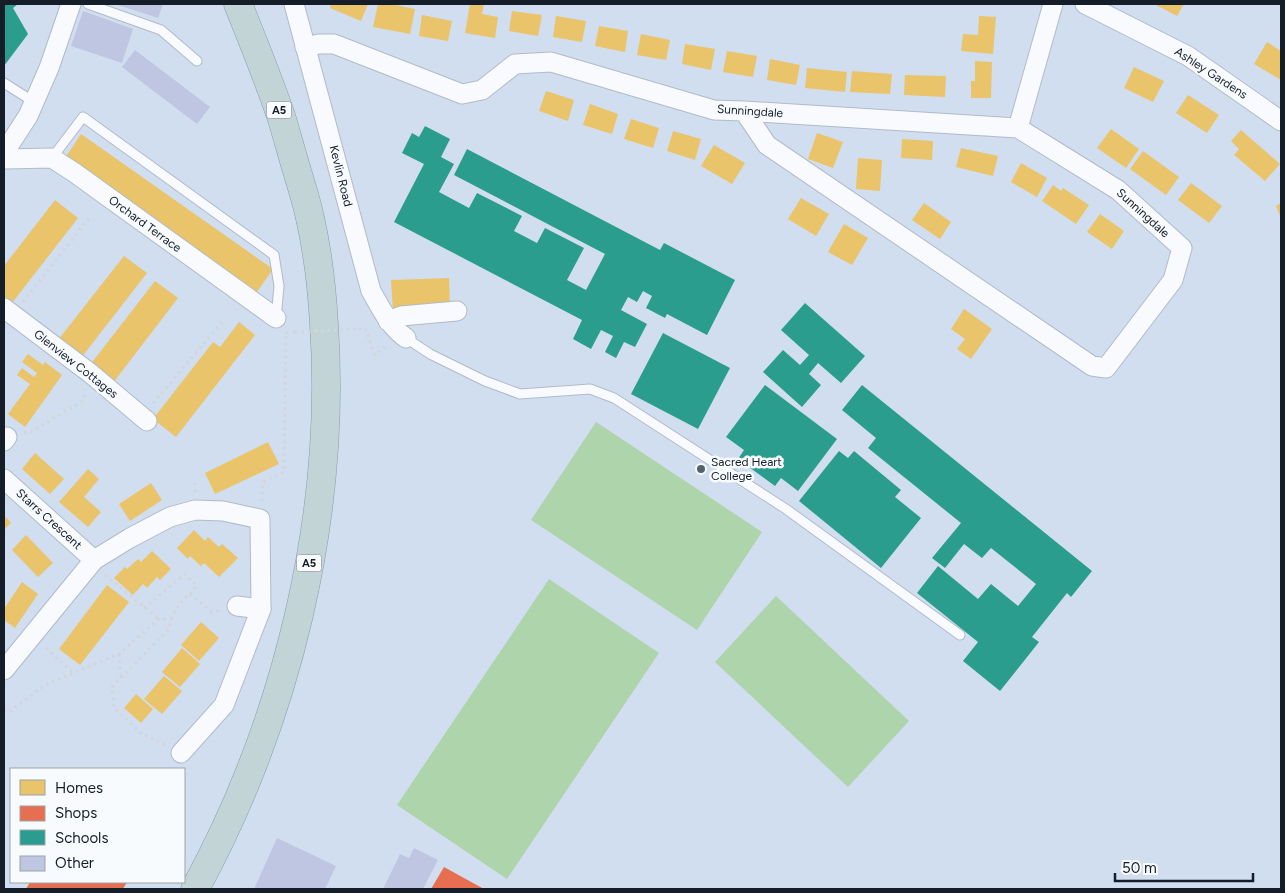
<svg xmlns="http://www.w3.org/2000/svg" width="1285" height="893" font-family="Figtree,sans-serif">
	<style>
		.green { fill: #add4ab }
		.homes { fill: #e9c46a }
		.shops { fill: #e76f51 }
		.schools { fill: #2a9d8f }
		.building { fill: #bec6e2 }
		.lines { fill: none; stroke-linecap: round; stroke-linejoin: round }
		.lane-casing { stroke: #b0bbc8; stroke-width: 11 }
		.street-casing { stroke: #b0bbc8; stroke-width: 21 }
		.highway-casing { stroke: #879da6; stroke-width: 29 }
		.path { stroke: #d2d6db; stroke-width: 3; stroke-dasharray: 2.5 4; stroke-linecap: butt }
		.lane { stroke: #f8fafd; stroke-width: 9 }
		.street { stroke: #f8fafd; stroke-width: 19 }
		.highway { stroke: #c3d4d7; stroke-width: 28 }
		.path-bridge { stroke: #d2d6db; stroke-width: 3; stroke-dasharray: 2.5 4; stroke-linecap: butt }
		.poi-dot { fill: #56616e; stroke: #f8fbfe; stroke-width: 2 }
		.labels { text-anchor: middle; dominant-baseline: central; stroke-width: 5; stroke-linejoin: round; paint-order: stroke }
		.shield { fill: #f8fbfe; stroke: #586068; stroke-width: 1 }
		.shield-label { font-size: 11px; font-weight: bold; fill: #141d28 }
		.street-label { font-size: 12px; fill: #141d28; stroke: #f8fbfe }
		.poi-label { font-size: 12px; fill: #141d28; stroke: #f8fbfe; text-anchor: start }
	</style>
	<rect width="100%" height="100%" fill="#d1def0"/>
	<g class="green">
		<path d="M596 422 762 532 697 630 531 520Z"/>
		<path d="M549 579 659 653 507 879 397 805Z"/>
		<path d="M776 596 909 721 848 787 715 662Z"/>
	</g>
	<g class="homes">
		<path d="M331 4H368L361 21 330 8Z"/>
		<path d="M378 4H391L415 9 410 34 373 27Z"/>
		<path d="M470 4H484L482 14 498 17 495 38 465 33Z"/>
		<path d="M1154 4H1184L1177 16Z"/>
		<path d="M512 11 542 15 538 36 509 31Z"/>
		<path d="M422 15 452 21 448 41 419 36Z"/>
		<path d="M556 16 586 21 582 42 553 37Z"/>
		<path d="M979 16 996 17 993 54 961 51 963 34 978 35Z"/>
		<path d="M599 26 628 31 625 52 595 46Z"/>
		<path d="M641 34 670 40 666 60 637 55Z"/>
		<path d="M1267 42 1281 51V80L1254 64Z"/>
		<path d="M685 44 715 49 711 70 682 64Z"/>
		<path d="M727 51 757 56 753 77 723 72Z"/>
		<path d="M770 59 800 65 796 85 767 80Z"/>
		<path d="M975 61 992 62 991 98H971V81H975Z"/>
		<path d="M1134 67 1164 81 1153 102 1124 88Z"/>
		<path d="M807 68 847 72 845 92 805 88Z"/>
		<path d="M852 71 892 74 890 94 850 92Z"/>
		<path d="M905 75 946 76 945 97 904 95Z"/>
		<path d="M546 91 574 100 568 121 539 111Z"/>
		<path d="M1188 95 1219 115 1207 133 1176 113Z"/>
		<path d="M590 104 618 114 612 134 583 125Z"/>
		<path d="M631 119 659 128 653 148 624 139Z"/>
		<path d="M1111 129 1139 149 1126 168 1097 148Z"/>
		<path d="M1241 130 1280 164 1265 181 1234 155 1239 149 1231 141Z"/>
		<path d="M673 131 701 139 695 160 667 151Z"/>
		<path d="M817 133 843 142 833 168 808 159Z"/>
		<path d="M81 134 273 269 257 292 65 158Z"/>
		<path d="M902 139 933 141 932 160 901 158Z"/>
		<path d="M714 145 745 163 732 184 701 166Z"/>
		<path d="M961 148 998 156 993 176 956 167Z"/>
		<path d="M1143 151 1179 177 1166 195 1130 169Z"/>
		<path d="M858 158 882 160 880 191 856 189Z"/>
		<path d="M1021 163 1047 178 1037 197 1011 182Z"/>
		<path d="M1191 183 1222 206 1209 223 1178 200Z"/>
		<path d="M1053 185 1061 191 1063 188 1089 205 1076 224 1042 201Z"/>
		<path d="M801 198 829 214 816 236 788 219Z"/>
		<path d="M55 200 78 218 12 303 4 296V266Z"/>
		<path d="M924 203 951 222 940 239 912 220Z"/>
		<path d="M1281 203V218L1276 206Z"/>
		<path d="M1100 214 1124 231 1112 249 1087 232Z"/>
		<path d="M844 224 868 238 852 265 828 252Z"/>
		<path d="M124 256 147 273 81 358 58 340Z"/>
		<path d="M449 278 450 309 393 312 391 280Z"/>
		<path d="M155 281 178 298 113 383 90 365Z"/>
		<path d="M964 309 992 329 971 359 957 349 965 339 951 329Z"/>
		<path d="M239 322 255 335 176 437 153 419 213 342 220 347Z"/>
		<path d="M28 354 43 365 45 362 62 375 25 427 8 414 30 384 17 375 22 368 34 377 37 373 22 362Z"/>
		<path d="M268 442 279 464 215 494 205 473Z"/>
		<path d="M35 453 64 479 50 494 22 469Z"/>
		<path d="M88 469 99 479 84 497 101 512 88 527 59 502Z"/>
		<path d="M151 483 162 500 130 521 119 504Z"/>
		<path d="M4 515 11 523 4 530Z"/>
		<path d="M194 530 205 541 208 537 219 547 222 544 238 558 219 577 204 563 201 566 190 556 188 559 177 548Z"/>
		<path d="M26 535 53 563 38 577 12 550Z"/>
		<path d="M152 551 171 569 160 580 157 577 147 588 143 584 133 595 114 578 125 567 127 569 138 559 141 562Z"/>
		<path d="M22 582 38 594 15 628 4 620V609Z"/>
		<path d="M107 585 129 602 80 665 59 649Z"/>
		<path d="M201 622 219 638 199 661 181 645Z"/>
		<path d="M182 648 200 664 180 687 162 672Z"/>
		<path d="M164 676 182 691 162 714 144 699Z"/>
		<path d="M136 694 153 709 141 723 124 708Z"/>
	</g>
	<g class="shops">
		<path d="M444 867 484 889H431Z"/>
		<path d="M30 882H127L123 889H26Z"/>
	</g>
	<g class="schools">
		<path d="M4 4H18L13 8 28 34 4 66Z"/>
		<path d="M425 126 450 139 441 157 454 164 439 192 469 208 477 193 522 216 514 231 537 243 545 228 584 248 567 280 586 290 605 254 454 175 467 149 660 250 664 243 735 280 707 335 667 314 665 318 646 308 652 296 643 291 637 302 628 297 621 310 647 324 635 347 624 342 616 358 605 352 613 336 601 330 591 349 573 339 582 320 394 222 424 164 402 153 412 133 419 137Z"/>
		<path d="M805 303 865 356 841 383 818 363 809 374 821 385 802 407 763 372 783 350 800 365 809 355 781 330Z"/>
		<path d="M663 333 730 368 698 429 631 394Z"/>
		<path d="M765 385 837 439 798 491 781 478 775 486 738 459 744 450 726 437Z"/>
		<path d="M862 385 1092 571 1071 597 1067 593 1032 637 1039 642 1000 691 963 661 978 642 917 593 938 566 978 599 991 584 1018 606 1036 584 991 548 982 558 964 544 945 568 932 558 961 523 868 448 876 438 842 410Z"/>
		<path d="M839 451 848 458 854 451 901 490 895 497 921 518 881 568 799 501Z"/>
	</g>
	<g class="building">
		<path d="M115 4H163L158 18Z"/>
		<path d="M83 11 133 29 122 63 71 46Z"/>
		<path d="M135 50 210 107 197 124 122 67Z"/>
		<path d="M277 838 336 866 325 889H254Z"/>
		<path d="M414 848 438 860 423 889H383L400 854 409 858Z"/>
	</g>
	<g class="lines">
		<g class="lane-casing">
			<g id="lane">
				<path d="M88 4 161 30 197 61"/>
				<path d="M4 83 34 102"/>
				<path d="M52 158 83 117 274 255 279 286 276 318"/>
				<path d="M406 338 430 354 485 381 520 394 590 389 614 398 786 509 960 635"/>
			</g>
		</g>
		<g class="street-casing">
			<g id="street">
				<path d="M294 4 371 291C381 308 389 326 406 338"/>
				<path d="M1085 4 1188 56 1281 121"/>
				<path d="M305 47 319 44H334L462 94 482 90 515 64 551 62 714 110 744 111 1018 128 1118 190 1182 248 1173 280 1106 368 1092 366 767 145 744 111"/>
				<path d="M1018 128 1053 4"/>
				<path d="M4 153 28 116 49 68 71 4"/>
				<path d="M4 159 52 158 75 173 276 318"/>
				<path d="M4 308 90 373 147 421"/>
				<path d="M388 321 401 316 457 311"/>
				<path d="M4 441 7 437"/>
				<path d="M4 479 94 560"/>
				<path d="M237 606 261 609"/>
				<path d="M4 670 94 560 130 538 170 517 195 510 223 511 260 519 261 609 224 705 181 753"/>
			</g>
		</g>
		<g class="highway-casing">
			<path id="highway" d="M195 889C287 720 337 516 324 324 322 289 318 253 310 218 307 203 302 188 298 174 292 155 287 135 281 116 268 78 253 41 238 4"/>
		</g>
		<g class="path">
			<path d="M23 302 89 218"/>
			<path d="M359 329 365 328 375 355 388 344"/>
			<path d="M286 333 295 332"/>
			<path d="M153 403 224 320"/>
			<path d="M24 433 31 432 84 400 85 393"/>
			<path d="M195 492V479"/>
			<path d="M262 501 263 482 284 472 286 333"/>
			<path d="M105 575 159 619"/>
			<path d="M190 594 212 612 220 610"/>
			<path d="M144 608 185 574 197 586C182 601 173 608 169 629L112 687 114 708 141 733 165 745"/>
			<path d="M46 648 73 673"/>
			<path d="M119 654 121 678"/>
			<path d="M4 709 9 712 45 685 119 654 159 619H171"/>
		</g>
		<use href="#lane" class="lane"/>
		<use href="#street" class="street"/>
		<use href="#highway" class="highway"/>
		<path class="path-bridge" d="M295 332 359 329"/>
	</g>
	<circle class="poi-dot" cx="701" cy="469" r="5"/>
	<g class="labels">
		<g class="shield">
			<rect x="266.5" y="101.5" width="25" height="17" rx="4"/>
			<rect x="296.5" y="554.5" width="25" height="17" rx="4"/>
		</g>
		<g class="shield-label">
			<text x="279" y="110">A5</text>
			<text x="309" y="563">A5</text>
		</g>
		<g class="street-label">
			<text transform="translate(1211 73) rotate(33)">Ashley Gardens</text>
			<text transform="translate(750 111) rotate(4)">Sunningdale</text>
			<text transform="translate(341 176) rotate(76)">Kevlin Road</text>
			<text transform="translate(1143 213) rotate(42)">Sunningdale</text>
			<text transform="translate(145 224) rotate(36)">Orchard Terrace</text>
			<text transform="translate(76 364) rotate(38)">Glenview Cottages</text>
			<text transform="translate(49 519) rotate(42)">Starrs Crescent</text>
		</g>
		<g class="poi-label">
			<text x="711" y="462">Sacred Heart<tspan x="711" dy="14">College</tspan></text>
		</g>
	</g>
	<rect width="1285" height="893" fill="none" stroke="#141d28" stroke-width="10"/>
	<rect x="10" y="768" width="175" height="115" fill="#f8fbfe" stroke="#9da2a8"/>
	<rect x="20" y="780" width="25" height="15" fill="#e9c46a" stroke="#9da2a8"/>
	<text x="55" y="793" font-size="15" fill="#141d28">Homes</text>
	<rect x="20" y="806" width="25" height="15" fill="#e76f51" stroke="#9da2a8"/>
	<text x="55" y="818" font-size="15" fill="#141d28">Shops</text>
	<rect x="20" y="830" width="25" height="15" fill="#2a9d8f" stroke="#9da2a8"/>
	<text x="55" y="843" font-size="15" fill="#141d28">Schools</text>
	<rect x="20" y="856" width="25" height="15" fill="#bec6e2" stroke="#9da2a8"/>
	<text x="55" y="868" font-size="15" fill="#141d28">Other</text>
	<path d="M1115 873v8h138v-8" fill="none" stroke="#141d28" stroke-width="2.5"/>
	<text x="1122" y="873" font-size="15" fill="#141d28" stroke="#f8fbfe" stroke-width="4" paint-order="stroke">50 m</text>
</svg>
